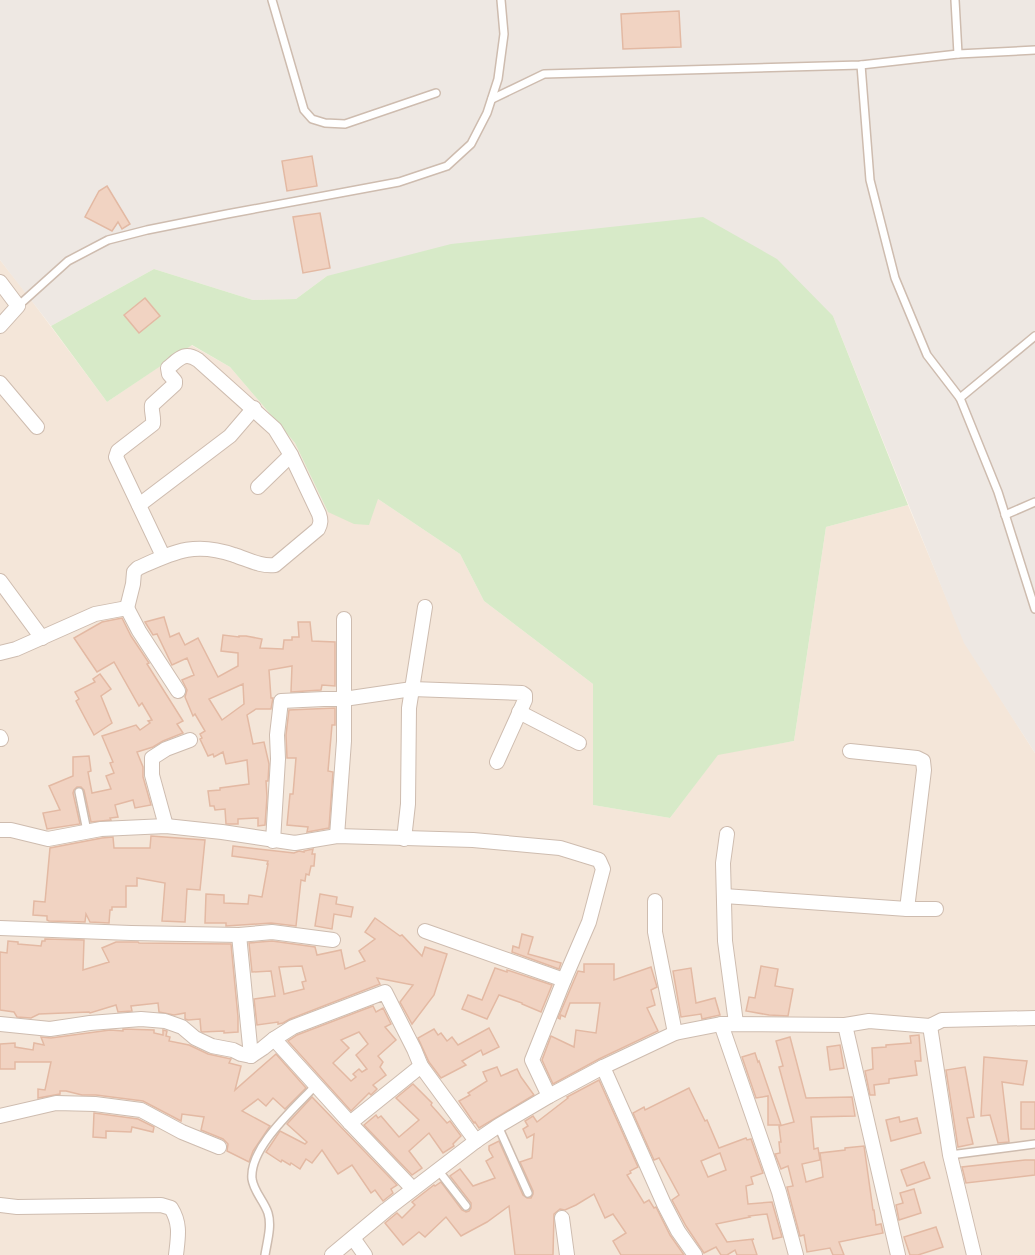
<svg xmlns="http://www.w3.org/2000/svg" width="1035" height="1255" font-family="'Space Grotesk',sans-serif">
	<style>
		.residential { fill: #f4e6d9 }
		.industrial { fill: #eee8e3 }
		.green { fill: #d7eac8 }
		.building { fill: #f1d3c2; stroke: #e3b9a3; stroke-width: 1.5; fill-rule: evenodd }
		.lines { fill: none; stroke-linecap: round; stroke-linejoin: round }
		.service-casing { stroke: #cebcaf; stroke-width: 10 }
		.minor-casing { stroke: #cebcaf; stroke-width: 16 }
		.service { stroke: #fff; stroke-width: 7 }
		.minor { stroke: #fff; stroke-width: 14 }
	</style>
	<rect width="100%" height="100%" fill="#fcf5ea"/>
	<path class="residential" d="M0 260 23 289 107 402 191 345 230 367 295 443 328 512 378 499 460 554 484 601 593 684V805L670 818 718 754 794 741 826 527 908 505 965 643 1035 753V1255H0Z"/>
	<path class="industrial" d="M0 0H1035V753L964 643 833 316 327 276 296 299 253 300 154 269 51 326 0 260Z"/>
	<path class="green" d="M703 217 777 259 833 316 908 505 826 527 794 741 718 755 670 818 593 805V684L484 601 460 554 378 499 369 525 354 524 328 512 295 443 230 367 192 345 107 402 51 326 154 269 253 300 296 299 327 276 451 244Z"/>
	<g class="building">
		<path d="M679 11 681 47 623 49 621 14Z"/>
		<path d="M312 156 317 186 287 191 282 161Z"/>
		<path d="M107 186 130 224 122 229 118 222 112 231 85 217 99 191Z"/>
		<path d="M320 213 330 268 303 273 293 217Z"/>
		<path d="M145 298 160 316 139 333 124 315Z"/>
		<path d="M164 617 170 637 179 633 185 645 198 638 218 677 238 666V653L221 651 223 635 239 637V636H246L262 639 260 648 283 649 284 640H292V637H299L298 622H310L312 641 335 642V686L322 685 321 690 291 692 292 666 269 670 271 698H273L271 709H256L247 715 253 744 264 742 269 764 268 781H266L267 797 265 825 258 826V818L238 819V824H226L225 809 215 810 214 806H210L208 791 220 790V788L249 784 247 760 226 764 223 752 214 757 213 754 208 756 200 739 202 738 200 734 205 731 195 714 193 716 185 697 187 690 182 680 194 675 187 658 172 665 157 634 153 635 145 622ZM243 684 244 704 222 720 209 699Z"/>
		<path d="M122 618 131 636 149 663 147 664 183 721 177 724 183 733 163 741 153 747 137 752 143 767V777L151 805 135 808 133 800 115 805 118 817 110 818 111 820 91 822 84 790 81 787H77L74 790 73 793 80 824 47 829 43 813 60 810 49 786 73 776V757L89 756 91 771 88 772 92 793 111 789 106 776 114 773 110 763 113 762 102 736 136 725 140 730 150 723 148 721 152 720 142 703 139 706 114 662 97 672 74 638 102 622Z"/>
		<path d="M100 674 111 689 101 696 112 723 94 735 76 701 79 699 75 692 95 682 93 679Z"/>
		<path d="M335 708V725H332L328 771 333 772 329 828 307 832 308 827 287 825 290 794H293L296 758H287L286 735 289 710Z"/>
		<path d="M151 836 205 840 200 890 187 889 185 922 162 921 165 883 137 878V886H126V907H112V910H110L109 923 90 922 86 914 85 922 49 921 47 920V916L33 915 34 901 45 902 50 848 102 838 113 837 114 848H150Z"/>
		<path d="M233 846 294 853 299 851 304 852V851L313 849 312 854H315L314 866H311L309 875 306 874 305 881 301 880 296 926 271 923 226 926V923H205L206 894 224 895V903L248 904 249 895 262 897 268 864H267L268 861 232 856Z"/>
		<path d="M320 894 337 897 336 904 353 907 351 917 334 914 332 929 315 926Z"/>
		<path d="M375 918 400 936 402 935 422 956 425 947 447 954 434 995 412 1024 400 1002 413 985 377 978 380 984 290 1019 283 1023 278 1024V1022L257 1025 254 999 275 996 271 971 252 972 249 943 272 941 315 947 317 955 341 950 345 969 365 961 359 951 375 939 365 932ZM302 966 306 981 302 982 304 989 284 994 279 967Z"/>
		<path d="M522 934 533 937 528 954 561 963 559 969 512 952 513 946 519 948Z"/>
		<path d="M45 939 84 940 83 970 109 962 102 948 116 942H138L139 943 231 944 238 1017V1032L224 1033V1031L202 1032 201 1031 200 1019 188 1020 185 1019V1013L174 1015 159 1012 158 1003 131 1006 132 1011 118 1012 116 1005 90 1013 89 1012 39 1014 31 1018 17 1017 14 1012 0 1010V952L7 953 8 941 18 942V944L41 946 42 941H45Z"/>
		<path d="M584 964H614V980L651 967 657 987 651 990 655 1005 647 1008 658 1031 599 1059 553 1084 542 1060 551 1036 574 1047 576 1030 596 1033 600 1003H570L565 1017 561 1015 560 1019 558 1018 578 971 584 972Z"/>
		<path d="M761 966 778 969 775 986 793 989 788 1016 769 1015 746 1011 749 997 755 998Z"/>
		<path d="M495 968 507 972V970L552 985 541 1012 522 1004V1003L499 995 487 1019 462 1009 468 995 482 1000Z"/>
		<path d="M691 968 696 1003 715 998 720 1015 702 1019 701 1014 681 1017 673 971Z"/>
		<path d="M373 1006 376 1012 383 1008 391 1024 385 1027 396 1040 378 1056 383 1062 380 1067 386 1075 373 1085 377 1089 371 1095 369 1093 351 1111 288 1041 297 1035ZM359 1032 368 1044 356 1055 367 1069 362 1072 359 1069 353 1074 356 1077 351 1081 333 1063 349 1048 341 1040Z"/>
		<path d="M489 1028 499 1047 483 1055 481 1050 462 1061 466 1065 441 1078 429 1062 418 1038 434 1029 438 1035 441 1033 447 1041 452 1037 458 1045Z"/>
		<path d="M123 1029 154 1030V1033L163 1035V1030L167 1031 166 1036 170 1037 169 1041 189 1045 208 1054 231 1059 229 1063 241 1066 235 1090 276 1054 306 1088 285 1109 273 1098 266 1106 258 1099 242 1111 270 1126 253 1151 249 1162 227 1151 228 1144 223 1139 201 1130 204 1117 182 1114 181 1121 143 1101 96 1095H82L66 1091H60V1094L38 1098V1089L45 1090 51 1062H15V1069H0V1044L15 1043V1047L33 1050 34 1043 44 1045 41 1037 51 1038 110 1030 123 1031Z"/>
		<path d="M919 1035 921 1061H915L917 1075 889 1079V1083L874 1085 875 1095H870L865 1071 873 1069 872 1048 886 1047V1045L911 1043 910 1036Z"/>
		<path d="M790 1037 806 1098 852 1097 855 1116 811 1117 814 1149 818 1148 820 1160 802 1164 806 1182 823 1177 820 1153 845 1150V1148L864 1146 873 1210H874L876 1225 881 1224 883 1233 839 1242 844 1255H833L830 1248 807 1252 804 1235 800 1236 787 1187 793 1186 788 1166 781 1169 775 1154 780 1153 779 1142H781L779 1126 794 1122 779 1067 783 1066 776 1041Z"/>
		<path d="M840 1045 844 1068 830 1070 827 1047Z"/>
		<path d="M755 1053 758 1062 759 1061 781 1125H768V1096L756 1098 742 1057Z"/>
		<path d="M984 1057 1027 1061 1023 1085 1002 1082 1009 1142 998 1143 990 1115 981 1116Z"/>
		<path d="M497 1067 501 1076 517 1069 521 1077 534 1095 479 1128 475 1122 474 1123 459 1101 470 1095 468 1093 487 1081 483 1072Z"/>
		<path d="M965 1067 974 1117 967 1118 973 1144 958 1147 946 1070Z"/>
		<path d="M599 1080 638 1167 630 1171 631 1173 627 1175 644 1203 649 1200 654 1208 656 1207 670 1235 684 1255H621L613 1241 626 1233 613 1214 605 1218 594 1194 576 1205 565 1210 560 1209 554 1214 553 1255H515L509 1206 487 1222 461 1236 446 1217 425 1237 419 1232 403 1245 385 1223 397 1213 402 1218 415 1205 412 1202 434 1185 435 1186 441 1182 462 1210 466 1212 469 1211 471 1208V1203L450 1176 460 1169 473 1186 495 1178 486 1161 493 1157 489 1150V1146L499 1141 523 1195 527 1198H531L533 1194V1191L520 1162 532 1158 534 1134 527 1138 523 1129 528 1126 525 1121 533 1116 537 1122 568 1098 567 1097Z"/>
		<path d="M413 1084 432 1103 431 1105 447 1123 450 1121 461 1136 453 1144 454 1146 443 1153 429 1133 409 1151 422 1168 412 1175 364 1125 376 1115 378 1118 381 1116 399 1137 419 1120 396 1098Z"/>
		<path d="M689 1088 705 1121 707 1120 719 1148 746 1138 747 1140 751 1139 763 1173 751 1177 753 1184 746 1186 748 1204 772 1202 782 1237 773 1239 767 1214 749 1216 750 1217 716 1224 727 1242 754 1239 752 1240 757 1255H737L735 1250 727 1255H721L716 1247 704 1253 686 1226 672 1200 679 1195 659 1158 654 1160 633 1113 644 1107 645 1110ZM720 1153 726 1170 708 1177 701 1161Z"/>
		<path d="M312 1097 397 1185 391 1189 393 1193 383 1201 375 1190 371 1193 352 1165 338 1174 322 1150 312 1163 306 1159 300 1169 291 1163 290 1165 282 1160 281 1162 266 1152 280 1131 305 1144 307 1142 287 1124Z"/>
		<rect x="1021" y="1102" width="14" height="27"/>
		<path d="M94 1113 138 1119 154 1127 153 1132 132 1127 131 1132 106 1131V1138L93 1137Z"/>
		<path d="M899 1117 900 1122 917 1118 921 1133 891 1141 886 1120Z"/>
		<path d="M1025 1160H1035V1175L966 1183 962 1167Z"/>
		<path d="M924 1162 930 1178 907 1186 901 1170Z"/>
		<path d="M914 1189 921 1213 899 1220 896 1205 903 1203 900 1193Z"/>
		<path d="M936 1227 943 1247 918 1255H910L904 1237Z"/>
	</g>
	<g class="lines">
		<g class="service-casing">
			<g id="service">
				<path d="M272 0 304 110 312 119 325 123 345 124 436 93"/>
				<path d="M955 0 958 54"/>
				<path d="M861 65 870 180 895 278 927 355 960 398 998 492 1035 609"/>
				<path d="M492 99 544 74 861 65 958 54 1035 50"/>
				<path d="M18 306 68 261 108 240 147 230 227 214 399 182 447 166 471 144 487 113 498 79 504 34 501 0"/>
				<path d="M960 398 1035 336"/>
				<path d="M1005 515 1035 502"/>
				<path d="M79 792 87 831"/>
				<path d="M498 1126 528 1193"/>
				<path d="M950 1155 1035 1144"/>
				<path d="M438 1170 466 1206"/>
				<path d="M265 1255C267 1242 272 1226 268 1213 264 1201 254 1192 252 1179 249 1147 296 1107 316 1085"/>
			</g>
		</g>
		<g class="minor-casing">
			<g id="minor">
				<path d="M0 282 18 306 0 326"/>
				<path d="M0 383 37 427"/>
				<path d="M258 487 291 455"/>
				<path d="M139 505 230 436 254 408"/>
				<path d="M0 581 42 638"/>
				<path d="M127 608 133 584 134 572 138 568C174 552 194 541 234 555 247 559 261 567 275 565L318 529C321 523 321 520 319 514L291 455 275 429 198 360C184 351 179 359 168 368L169 374 175 381V384L152 405C151 411 154 417 153 424L118 451 116 457 163 556"/>
				<path d="M0 653 16 649 95 614 127 608 139 631 178 691"/>
				<path d="M519 712 579 743"/>
				<path d="M0 737 1 739"/>
				<path d="M850 751 917 758 923 761 924 770 907 909"/>
				<path d="M166 826 152 775V758L166 749 190 740"/>
				<path d="M0 830H11L48 839 101 829 166 826 222 832 295 843 337 836 473 840 560 848 599 860 603 869 589 922 564 980 532 1060 549 1096"/>
				<path d="M727 834 723 863 725 941 736 1023"/>
				<path d="M337 836 344 741V619"/>
				<path d="M404 839 408 804 409 708 425 607"/>
				<path d="M273 841 278 759 277 735 281 701 324 699H344L412 689 522 693 525 695V700L497 762"/>
				<path d="M724 896 907 909H936"/>
				<path d="M655 901V932L675 1033"/>
				<path d="M0 928 131 933 239 935 272 932 333 940"/>
				<path d="M425 931 564 980"/>
				<path d="M239 935 251 1056"/>
				<path d="M0 1024 50 1029 90 1023 141 1019 165 1021 182 1027 195 1038 212 1046 233 1050 241 1054 251 1056 263 1048 274 1039 293 1027 385 992 414 1049 421 1066 476 1141"/>
				<path d="M721 1024 779 1192 796 1255"/>
				<path d="M845 1025 898 1255"/>
				<path d="M930 1026 950 1155 974 1255"/>
				<path d="M274 1039 350 1123 413 1189"/>
				<path d="M603 1067 664 1204 678 1231 695 1255"/>
				<path d="M0 1116 56 1103 95 1104 141 1110 182 1132 219 1147"/>
				<path d="M350 1123 421 1066"/>
				<path d="M0 1205 17 1207 161 1205 171 1208C181 1224 178 1237 176 1255"/>
				<path d="M562 1218 567 1255"/>
				<path d="M353 1238 365 1255"/>
				<path d="M332 1255 386 1210 476 1141 498 1126 549 1096 603 1067 675 1033 721 1024 845 1025 869 1021 930 1026 942 1020 1035 1018"/>
			</g>
		</g>
		<use href="#service" class="service"/>
		<use href="#minor" class="minor"/>
	</g>
</svg>
